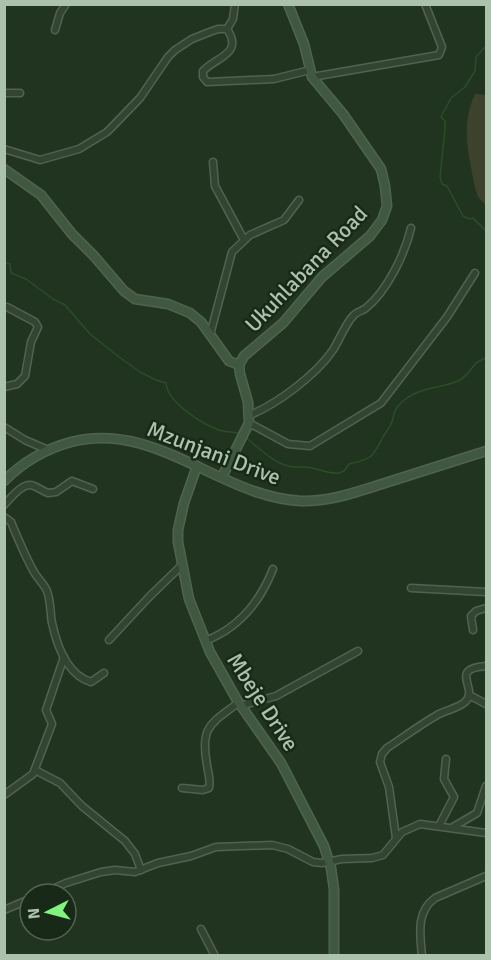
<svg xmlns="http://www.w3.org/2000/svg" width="491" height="960" font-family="Signika,sans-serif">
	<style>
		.green { fill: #3d422d }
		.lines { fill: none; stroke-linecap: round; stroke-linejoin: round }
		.stream { stroke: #2b4d29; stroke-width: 1.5 }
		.street-casing { stroke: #506350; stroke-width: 9 }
		.secondary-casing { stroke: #506350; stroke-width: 11 }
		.street { stroke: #334532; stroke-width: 6 }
		.secondary { stroke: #405840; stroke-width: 8 }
		.labels { text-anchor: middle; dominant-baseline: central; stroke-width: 5; stroke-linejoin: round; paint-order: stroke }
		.street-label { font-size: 22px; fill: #acc2ac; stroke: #192918 }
	</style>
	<rect width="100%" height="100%" fill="#20341f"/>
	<path class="green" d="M475 94 486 95V205L478 197 475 188C469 155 460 126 475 94Z"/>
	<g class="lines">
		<g class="stream">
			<path d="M486 46 476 57 475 71 465 87 451 98 441 117 445 121V129L440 177 442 184 447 186 463 216 469 219 473 218 486 231"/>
			<path d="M4 263 10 264 11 273 26 279 53 299 65 305 90 334 119 357 140 372 156 380 166 383C167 402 202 424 219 430 225 432 232 432 239 433"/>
			<path d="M245 437C257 446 272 462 288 466 297 468 307 466 316 469 324 471 330 474 339 473L344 471 349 464C372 459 372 458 383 437 385 433 388 430 390 426 396 415 391 412 402 402 418 387 439 389 458 381 471 375 471 362 486 358"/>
		</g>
		<g class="street-casing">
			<g id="street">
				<path d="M227 29 233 19 235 4"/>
				<path d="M55 30 60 13 66 4"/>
				<path d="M312 77 439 55 442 47 425 4"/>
				<path d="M4 93H20"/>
				<path d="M4 149 40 160 79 149 107 132 112 127 140 98 168 57 175 50 192 39 207 33 218 29H227C244 54 216 57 203 71V77L207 82 274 79 310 70"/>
				<path d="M213 162 215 186 244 240"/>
				<path d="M210 335 232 252 250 235 284 220 299 200"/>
				<path d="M4 387 17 384 25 376 31 342 38 327 35 322 7 307"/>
				<path d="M250 415C277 404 316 375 333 350 340 339 345 324 354 315 358 311 363 311 366 308 387 291 405 254 411 228"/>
				<path d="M249 423 288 444 310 446 381 403 447 317 475 273"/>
				<path d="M4 427 25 440 48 450"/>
				<path d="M4 505C11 498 23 481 34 486 39 488 43 491 48 493L56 492 72 481 93 489"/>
				<path d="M4 517 11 522C18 539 25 556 34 572 38 579 44 584 47 591 51 602 50 612 52 623 57 646 67 675 91 682L104 673"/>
				<path d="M411 588 486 592"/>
				<path d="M473 630 471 616 476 611 486 608"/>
				<path d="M109 640 150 596 182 565"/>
				<path d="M205 641C239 628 260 602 273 569"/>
				<path d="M469 695 486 704"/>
				<path d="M240 706 276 696 358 651"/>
				<path d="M35 770 60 783 82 806 125 841 135 854 141 870"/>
				<path d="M182 788 203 790 209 788C211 780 208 773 207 765 200 727 210 724 238 703"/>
				<path d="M4 795 33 774 52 724 46 710 64 657"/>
				<path d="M439 826 454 797 444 779 446 759"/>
				<path d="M453 827 477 813 486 786"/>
				<path d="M396 838 389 787 380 762 382 754 387 748C404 737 421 724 439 714 447 710 458 708 465 702 480 689 447 669 486 666"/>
				<path d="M41 894 66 883 101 872 115 870 135 872 158 863 191 856 216 847 272 845 288 849 313 862 322 863 342 859 372 858 383 855 402 832 420 824 486 833"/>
				<path d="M4 910 30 899"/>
				<path d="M201 929 215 956"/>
				<path d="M422 956C420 934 416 912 435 898L486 876"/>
			</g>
		</g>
		<g class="secondary-casing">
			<g id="secondary">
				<path d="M4 169 41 195 72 234 94 256 124 291 135 299 168 304 190 313 201 322 229 361 239 365"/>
				<path d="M239 365 244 356 283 323 322 277 370 236 382 220 387 206 385 186 381 169 343 114 312 77 304 44 288 4"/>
				<path d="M197 466 184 503 178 530V542L189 599 210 652 237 700 281 763 324 846 331 868 334 889V956"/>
				<path d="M222 477 249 423 248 402 240 374 239 365"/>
				<path d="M4 481C23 462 45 449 71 442 156 420 220 497 301 501 329 502 356 492 382 484 417 473 452 462 486 451"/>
			</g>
		</g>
		<use href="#street" class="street"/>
		<use href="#secondary" class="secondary"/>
	</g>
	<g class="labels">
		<g class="street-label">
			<text transform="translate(306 269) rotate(-46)">Ukuhlabana Road</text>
			<text transform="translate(214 453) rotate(21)">Mzunjani Drive</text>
			<text transform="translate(263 702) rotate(57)">Mbeje Drive</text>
		</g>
	</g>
	<rect width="491" height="960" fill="none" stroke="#acc2ac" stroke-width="12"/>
	<g transform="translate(48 912) rotate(264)"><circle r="28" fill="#192918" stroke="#546653" stroke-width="1.5"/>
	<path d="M0-4.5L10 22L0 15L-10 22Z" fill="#81f47f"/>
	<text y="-9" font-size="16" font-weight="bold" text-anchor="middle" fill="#acc2ac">N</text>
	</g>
</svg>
